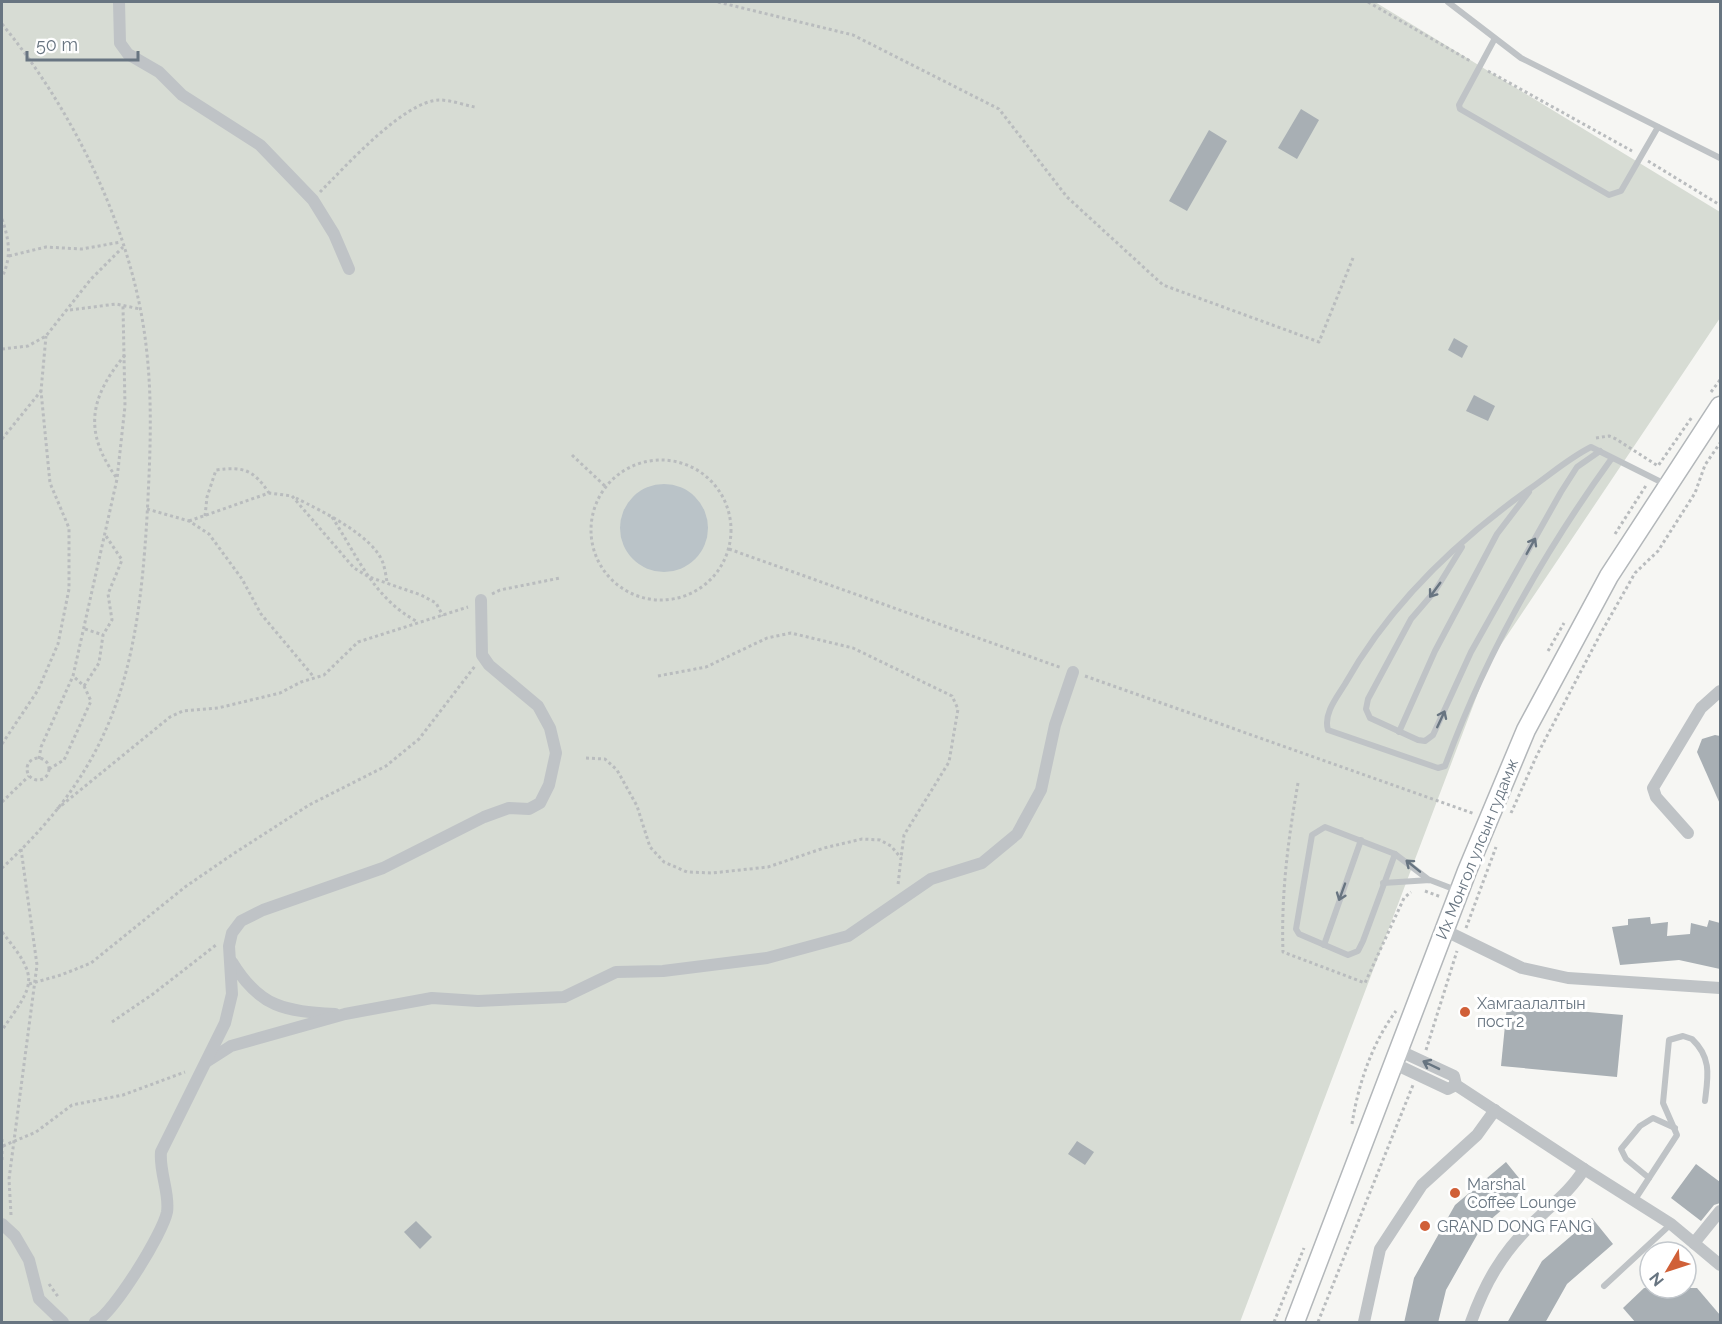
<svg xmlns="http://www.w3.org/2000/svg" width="1722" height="1324" font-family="Raleway,sans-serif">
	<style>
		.green { fill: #d7dcd4 }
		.water { fill: #bac3c8 }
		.building { fill: #a8afb4 }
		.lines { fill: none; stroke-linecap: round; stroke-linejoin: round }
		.primary-casing { stroke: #b3b7ba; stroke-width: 21 }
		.path { stroke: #b9bcbe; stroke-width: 3; stroke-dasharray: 3 3; stroke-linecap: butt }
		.lane { stroke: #bfc3c6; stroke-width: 6 }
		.street { stroke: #bfc3c6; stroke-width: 12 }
		.primary { stroke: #fff; stroke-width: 18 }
		.oneway { stroke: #687581 }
		.poi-dot { fill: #d06038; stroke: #fff; stroke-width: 2 }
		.labels { text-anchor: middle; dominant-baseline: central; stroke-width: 6; stroke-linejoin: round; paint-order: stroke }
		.street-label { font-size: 16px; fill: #687581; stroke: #fff }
		.poi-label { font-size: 16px; fill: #687581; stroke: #fff; text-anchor: start }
	</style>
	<rect width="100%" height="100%" fill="#f6f6f3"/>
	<path class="green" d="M2 2H1375L1720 212V318L1490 661 1240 1322H2Z"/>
	<circle class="water" cx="664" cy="528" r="44"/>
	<g class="building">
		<path d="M1301 109 1319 120 1297 159 1278 148Z"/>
		<path d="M1209 130 1227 141 1187 211 1169 201Z"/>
		<path d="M1454 338 1468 346 1462 358 1448 350Z"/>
		<path d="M1474 395 1495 406 1488 421 1466 411Z"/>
		<path d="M1715 735 1720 736V804L1697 752 1702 739Z"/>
		<path d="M1650 917 1651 924 1668 922 1667 936 1690 934 1691 923 1707 927 1709 920 1720 923V969L1679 960 1620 965 1612 927 1628 925V919Z"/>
		<path d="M1507 1005 1623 1015 1617 1077 1501 1066Z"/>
		<path d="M1077 1141 1094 1152 1085 1165 1068 1154Z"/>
		<path d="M1506 1162 1527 1188 1481 1228 1446 1290 1438 1323H1404L1414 1278 1455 1205Z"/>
		<path d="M1696 1164 1720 1182V1203L1714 1205 1701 1221 1671 1198Z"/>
		<path d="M1592 1218 1613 1244 1567 1284 1545 1323H1507L1542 1261Z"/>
		<path d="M416 1221 432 1237 420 1249 404 1232Z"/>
		<path d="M1644 1288H1697L1720 1315V1323H1636L1623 1308Z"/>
	</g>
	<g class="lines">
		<g class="primary-casing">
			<path id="primary" d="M1295 1322 1467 871 1526 730 1609 576 1720 406"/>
		</g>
		<g class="path">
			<path d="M718 2 853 35 999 109 1067 197 1163 285 1319 342 1353 258"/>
			<path d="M1368 2 1472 62"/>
			<path d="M2 24C74 111 133 232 146 345 153 402 150 460 147 517 138 667 117 762 2 868"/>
			<path d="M1488 71 1632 151"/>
			<path d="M1648 161 1720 205"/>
			<path d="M320 192C345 167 404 101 439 100 451 100 464 105 475 107"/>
			<path d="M2 219C9 239 12 257 2 277"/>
			<path d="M9 256 46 247 82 249 121 242"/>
			<path d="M70 310 116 304 140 309"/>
			<path d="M2 349 28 346 46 336 91 279 123 247"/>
			<path d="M1711 392 1720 380"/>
			<path d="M1596 438 1609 436 1616 439 1658 466 1692 417"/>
			<path d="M2 439 41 391"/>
			<path d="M572 455 606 487"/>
			<circle cx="661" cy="530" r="70"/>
			<path d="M116 477C83 431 90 397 125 355"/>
			<path d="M296 498C321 511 373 535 383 563 385 569 386 576 387 582"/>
			<path d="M147 509 189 521 209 534 242 579 261 614 313 676"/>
			<path d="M205 516 207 497 216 470C243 466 254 470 269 493"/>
			<path d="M332 517C358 557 374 599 418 622"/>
			<path d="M189 521 269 493 292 496 354 568 369 577 421 595 436 603 443 616"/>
			<path d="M1615 534 1647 484"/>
			<path d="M729 549 1062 668"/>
			<path d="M492 594 500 590 560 578"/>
			<path d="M85 629 103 635"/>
			<path d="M1548 651 1564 623"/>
			<path d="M658 676 706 667 767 638 791 633 853 648 952 696 958 709 949 762 904 835 901 858"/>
			<path d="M1085 676 1475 814"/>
			<path d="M84 686 99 663 103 635 112 620 108 594 122 560 106 536"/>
			<path d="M2 744 38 690 58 644 69 589V528L50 483 41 391 46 336"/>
			<path d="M586 758 605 759 617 770 637 806 650 847 664 862 687 872 712 873 768 867 824 848 862 839 880 840 891 846 901 858 898 885"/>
			<circle cx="38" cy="769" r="11"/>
			<path d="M39 759 41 747 73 676 117 479 125 406 123 306"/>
			<path d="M49 769 64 760 91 701 84 686 73 676"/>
			<path d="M1298 783C1288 840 1281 894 1283 952L1365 983 1404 898 1411 892"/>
			<path d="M2 802 29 776"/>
			<path d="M57 809 170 717 183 711 218 708 280 693 301 682 324 675 358 642 468 607"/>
			<path d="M1511 813 1537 755 1602 631 1635 573 1658 551 1695 493 1705 465 1720 443"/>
			<path d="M1425 891 1441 897"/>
			<path d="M1466 928 1496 847"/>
			<path d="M2 932C40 979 35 983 2 1030"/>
			<path d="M29 984 61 975 91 963 185 887 233 854 309 805 386 766 419 739 475 666"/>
			<path d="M112 1022 153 994 216 945"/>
			<path d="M1426 1050 1457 951"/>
			<path d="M1352 1124C1358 1085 1372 1043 1396 1011"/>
			<path d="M2 1139V1160"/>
			<path d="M3 1146 36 1132 72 1105 123 1095 185 1072"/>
			<path d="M11 1215 9 1179 37 965 21 849"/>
			<path d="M49 1284 59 1298"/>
			<path d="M1274 1322 1304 1248"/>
			<path d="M1318 1322 1413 1085"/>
		</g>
		<g class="lane">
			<path d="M1448 2 1521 58 1720 158"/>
			<path d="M1494 40 1459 105 1460 109 1609 195 1621 191 1658 127"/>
			<path d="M1612 458C1544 552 1485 656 1445 766L1438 768 1328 730C1323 714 1337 697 1345 684 1390 604 1456 541 1531 488 1551 474 1569 458 1591 447L1665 484"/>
			<path d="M1462 547 1435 591 1411 619 1368 699 1366 709 1370 718 1418 740 1425 741 1433 735 1471 652 1561 492 1577 467 1600 451"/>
			<path d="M1399 732 1435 651 1497 534 1529 492"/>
			<path d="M1325 827 1395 854 1363 941 1358 951 1348 955 1299 934 1296 929 1312 835Z"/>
			<path d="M1395 854 1429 880"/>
			<path d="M1383 883 1430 880 1456 890"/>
			<path d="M1324 945 1361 840"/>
			<path d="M1649 1178 1626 1159 1621 1149 1640 1126 1653 1118 1675 1128"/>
			<path d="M1634 1201 1677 1135 1663 1103 1669 1040 1683 1036 1692 1039C1712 1058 1708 1076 1705 1101"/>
			<path d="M1604 1286 1671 1224"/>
		</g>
		<g class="street">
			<path d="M119 2 120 43 128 54 159 72 182 95 260 145 313 200 334 234 349 269"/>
			<path d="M1688 833 1656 797 1653 788 1701 708 1720 691"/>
			<path d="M1444 930 1522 968 1568 978 1720 988"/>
			<path d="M232 962C260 1008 285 1011 335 1014"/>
			<path d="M1400 1051 1454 1076 1456 1085 1584 1169"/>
			<path d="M206 1062 231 1046 345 1014 432 998 478 1001 564 997 616 972 663 971 767 958 848 936 931 879 982 863 1017 834 1041 790 1055 725 1073 672"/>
			<path d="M1395 1064 1448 1089 1456 1085"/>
			<path d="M2 1224 15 1236 29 1260 39 1299 63 1322"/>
			<path d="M1694 1243 1720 1211"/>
			<path d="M95 1322C113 1314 163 1233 167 1212 170 1193 159 1172 161 1152L225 1023 232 994 229 946 232 933 241 921 263 910 383 868 484 817 509 808 529 809 540 803 549 785 556 753 550 728 538 706 489 665 482 655 481 600"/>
			<path d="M1364 1322 1380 1249 1422 1185 1477 1135 1495 1110"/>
			<path d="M1471 1322C1485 1283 1502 1253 1532 1224 1550 1206 1571 1191 1584 1169L1671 1224 1720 1265"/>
		</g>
		<use href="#primary" class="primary"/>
	</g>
	<defs><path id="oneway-shaft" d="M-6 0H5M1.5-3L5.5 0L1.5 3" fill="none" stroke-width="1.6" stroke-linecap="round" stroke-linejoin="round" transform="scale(1.5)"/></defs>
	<g class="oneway">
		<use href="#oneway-shaft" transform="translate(1531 546) rotate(-61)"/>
		<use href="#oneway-shaft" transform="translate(1435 590) rotate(126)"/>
		<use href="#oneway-shaft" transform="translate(1441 719) rotate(-65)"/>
		<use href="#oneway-shaft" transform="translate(1413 866) rotate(-141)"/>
		<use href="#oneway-shaft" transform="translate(1342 892) rotate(110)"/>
		<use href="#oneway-shaft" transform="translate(1431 1065) rotate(-154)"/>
	</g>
	<g class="poi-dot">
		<circle cx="1465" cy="1012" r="6"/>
		<circle cx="1455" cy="1193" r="6"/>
		<circle cx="1425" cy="1226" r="6"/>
	</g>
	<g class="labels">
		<g class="street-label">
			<text transform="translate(1477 849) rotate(-68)">Их Монгол улсын гудамж</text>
		</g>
		<g class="poi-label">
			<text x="1477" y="1003">Хамгаалалтын<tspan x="1477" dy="18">пост 2</tspan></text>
			<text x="1467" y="1184">Marshal<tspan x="1467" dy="18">Coffee Lounge</tspan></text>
			<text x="1437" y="1226">GRAND DONG FANG</text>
		</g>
	</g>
	<rect width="1722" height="1324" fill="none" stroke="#687581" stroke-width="6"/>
	<g transform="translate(1668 1270) rotate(231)"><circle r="28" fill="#ffffff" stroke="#c3c8cd" stroke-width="1.5"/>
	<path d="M0-4.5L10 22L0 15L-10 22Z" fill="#d06038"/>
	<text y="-9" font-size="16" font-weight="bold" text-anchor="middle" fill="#687581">N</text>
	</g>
	<path d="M27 51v9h111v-9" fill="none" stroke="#687581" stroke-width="3"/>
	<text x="36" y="51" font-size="18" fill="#687581" stroke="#ffffff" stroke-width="4.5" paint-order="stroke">50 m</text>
</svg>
